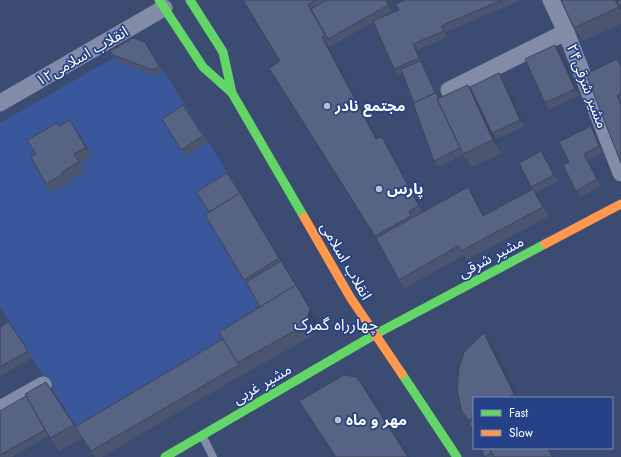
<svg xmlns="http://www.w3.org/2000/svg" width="621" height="457" font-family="Jost,'Noto Sans Arabic',sans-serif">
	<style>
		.green { fill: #3a579c }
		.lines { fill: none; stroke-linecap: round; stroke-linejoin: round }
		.lane { stroke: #838ca6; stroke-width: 8 }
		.street { stroke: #838ca6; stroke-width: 17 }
		.fast { stroke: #63d668; stroke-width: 9 }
		.slow { stroke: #ff974d; stroke-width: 9 }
		.wall { fill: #4b5570 }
		.shaded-wall { fill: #3d455b }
		.building { fill: #576382; stroke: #3d455b }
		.poi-dot { fill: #bbc0cd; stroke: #264187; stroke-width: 1.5 }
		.labels { text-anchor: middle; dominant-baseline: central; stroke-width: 3.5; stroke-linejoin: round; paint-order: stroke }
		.street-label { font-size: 15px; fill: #fff; stroke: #264187 }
		.poi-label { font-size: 15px; font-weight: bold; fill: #fff; stroke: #264187; text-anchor: start }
		.neighbourhood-label { font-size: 16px; fill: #fff; stroke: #264187 }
	</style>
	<rect width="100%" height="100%" fill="#3c4b71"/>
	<path class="green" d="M138 44 149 48 246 202 268 318 81 435 0 307V123Z"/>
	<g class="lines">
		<path class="lane" d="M203 437 213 457"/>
		<g class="street">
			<path d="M551 0 566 32 621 173"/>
			<path d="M449 90 566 32"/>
			<path d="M0 103 164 8"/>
			<path d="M0 409 43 385"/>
		</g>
		<g class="fast">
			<path d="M159 0 203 67 232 93 304 217"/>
			<path d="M190 0 223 52 232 93"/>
			<path d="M402 374 457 457"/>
			<path d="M165 457 374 335 545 244"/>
		</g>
		<g class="slow">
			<path d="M304 217 350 297 402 374"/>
			<path d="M545 244 621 204"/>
		</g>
	</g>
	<g class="wall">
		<path d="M243 0H388L392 11 380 18 399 10 405 0H521L446 32 448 37 417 50 436 93 440 97 472 91 499 73 503 79 525 126 496 139 502 153 472 167 463 155 438 167 434 161 414 103 402 73 398 75 394 69 374 22 329 47 377 138 389 148 424 212 468 187 474 196 484 215 533 189 539 198 549 216 467 260 464 255 405 288 399 280 376 238 269 68 280 61Z"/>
		<path d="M621 0V24L583 41 574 28Z"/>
		<path d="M145 42 163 72 157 76 117 62 113 55Z"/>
		<path d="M560 51 580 95 549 110 545 103Z"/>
		<path d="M621 65V163L586 74Z"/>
		<path d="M188 112 208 142 186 156 181 150Z"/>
		<path d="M70 120 76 129 92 156 80 163 85 171 68 181 69 183 52 192 46 184 36 154 59 126Z"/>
		<path d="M595 132 603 152 588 160 602 186 581 197 576 191 569 162Z"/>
		<path d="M541 151 546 157 558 181 536 193 531 187Z"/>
		<path d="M232 179 317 319 312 336 245 373 102 457H95L83 438 59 451 49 436 12 457H0V411L55 394 75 426 223 339 260 307 205 215 209 212Z"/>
		<path d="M0 327 13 328 32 358 0 376Z"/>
		<path d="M484 333 490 341 518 398H474V432L470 423 461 409 457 388 459 368 464 352Z"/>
		<path d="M481 448 553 457H486Z"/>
	</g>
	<g class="shaded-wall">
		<path d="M386 0H388L392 11 388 5Z"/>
		<path d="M615 0H618L621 6V10Z"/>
		<path d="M441 26 446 32 448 37 444 31Z"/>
		<path d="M322 37 329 47 383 149 376 139Z"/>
		<path d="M145 42 149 48 163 72 159 66Z"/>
		<path d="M413 44 417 50 438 100 436 97 421 61 419 58Z"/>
		<path d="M555 45 560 51 580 95 575 89Z"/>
		<path d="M499 73 503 79 525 126 520 120Z"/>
		<path d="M468 85 477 97 492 133 496 139 502 153 493 140Z"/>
		<path d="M70 120 76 129 92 156 86 148Z"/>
		<path d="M591 126 595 132 603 152 599 146Z"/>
		<path d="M382 137 389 148 426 217 419 206Z"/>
		<path d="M541 151 546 157 558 181 554 175Z"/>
		<path d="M584 154 588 160 602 186 597 179Z"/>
		<path d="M227 173 246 202 317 319 312 336 305 325 296 285 299 290Z"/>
		<path d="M468 187 474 196 489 224 483 216Z"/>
		<path d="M533 189 539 198 549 216 543 207Z"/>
		<path d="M484 333 490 341 518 398H516L514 394Z"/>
		<path d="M357 377 365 387 409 457H408Z"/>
		<path d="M46 382 55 394 83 438 74 425Z"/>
	</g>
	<g class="building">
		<path d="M243 0H316L308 5 325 35 322 37 376 139 382 137 419 206 409 211 411 216 375 236 269 68 280 61Z"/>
		<path d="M327 0H386L388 5 328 39 311 9Z"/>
		<path d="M405 0H502L441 26 444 31 413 44 419 58 394 69 373 21 399 10 396 4Z"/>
		<path d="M561 0H615L619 7 574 28Z"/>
		<path d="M621 0V8L617 2Z"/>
		<path d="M133 38 145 42 159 66 153 70 113 55 110 51Z"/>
		<path d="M555 45 575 89 545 103 525 59Z"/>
		<path d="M617 59 621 66V94L617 96 621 105V163L586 74Z"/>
		<path d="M421 61 435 93 414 103 401 69Z"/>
		<path d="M499 73 520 120 492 133 470 87Z"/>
		<path d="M468 85 493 140 463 154 437 99Z"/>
		<path d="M436 93 439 98 437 99 460 148 434 161 413 103Z"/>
		<path d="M183 105 203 136 181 150 162 119Z"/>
		<path d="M70 120 86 148 74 154 79 162 62 172 63 174 46 184 31 157 36 154 27 140 57 123 59 126Z"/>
		<path d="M591 126 599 146 584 154 597 179 576 191 563 165 569 162 559 142Z"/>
		<path d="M541 151 554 175 531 187 519 163Z"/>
		<path d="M227 173 242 196 240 193 209 212 196 192Z"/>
		<path d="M468 187 483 216 533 189 543 207 461 251 458 246 399 280 376 238Z"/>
		<path d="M240 193 279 258 244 280 205 215Z"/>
		<path d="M281 261 299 290 296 285 260 307 246 282Z"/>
		<path d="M296 285 310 309 305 325 237 363 219 332Z"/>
		<path d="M9 322 28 351 0 367V327Z"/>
		<path d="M484 333 514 394 507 398H474V417L468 420 461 409 457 388 459 368 464 352Z"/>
		<path d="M223 339 239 365 91 451 75 427Z"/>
		<path d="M344 375 357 377 408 457H336L299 401Z"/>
		<path d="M46 382 74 425 50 438 25 394Z"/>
		<path d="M26 396 45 430 0 455V411Z"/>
		<path d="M474 420V432L469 423Z"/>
		<path d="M481 448H492L490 450 492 452 485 457Z"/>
		<path d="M492 448H547L553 457H495L490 450Z"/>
	</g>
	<g class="poi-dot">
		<circle cx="327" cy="106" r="4"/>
		<circle cx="379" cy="189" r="4"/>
		<circle cx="338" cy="420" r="4"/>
	</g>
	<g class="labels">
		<g class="street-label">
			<text transform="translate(82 56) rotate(-30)">انقلاب اسلامی۱۲</text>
			<text transform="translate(587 86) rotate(69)">مشیر شرقی۲۴</text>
			<text transform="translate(491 257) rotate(-28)">مشیر شرقی</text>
			<text transform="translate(346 261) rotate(60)">انقلاب اسلامی</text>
			<text transform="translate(262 384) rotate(-30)">مشیر غربی</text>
		</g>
		<g class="poi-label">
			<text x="335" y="106">مجتمع نادر</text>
			<text x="387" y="189">پارس</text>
			<text x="346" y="420">مهر و ماه</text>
		</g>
		<g class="neighbourhood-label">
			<text x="336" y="324">چهارراه گمرک</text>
		</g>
	</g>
	<rect x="473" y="397" width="140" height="52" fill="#264187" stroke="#7d8db7"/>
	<rect x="481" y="410" width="20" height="6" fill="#63d668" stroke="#7d8db7"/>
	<text x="509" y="417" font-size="12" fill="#ffffff">Fast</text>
	<rect x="481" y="430" width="20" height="6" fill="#ff974d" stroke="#7d8db7"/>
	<text x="509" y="437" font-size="12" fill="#ffffff">Slow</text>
</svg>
